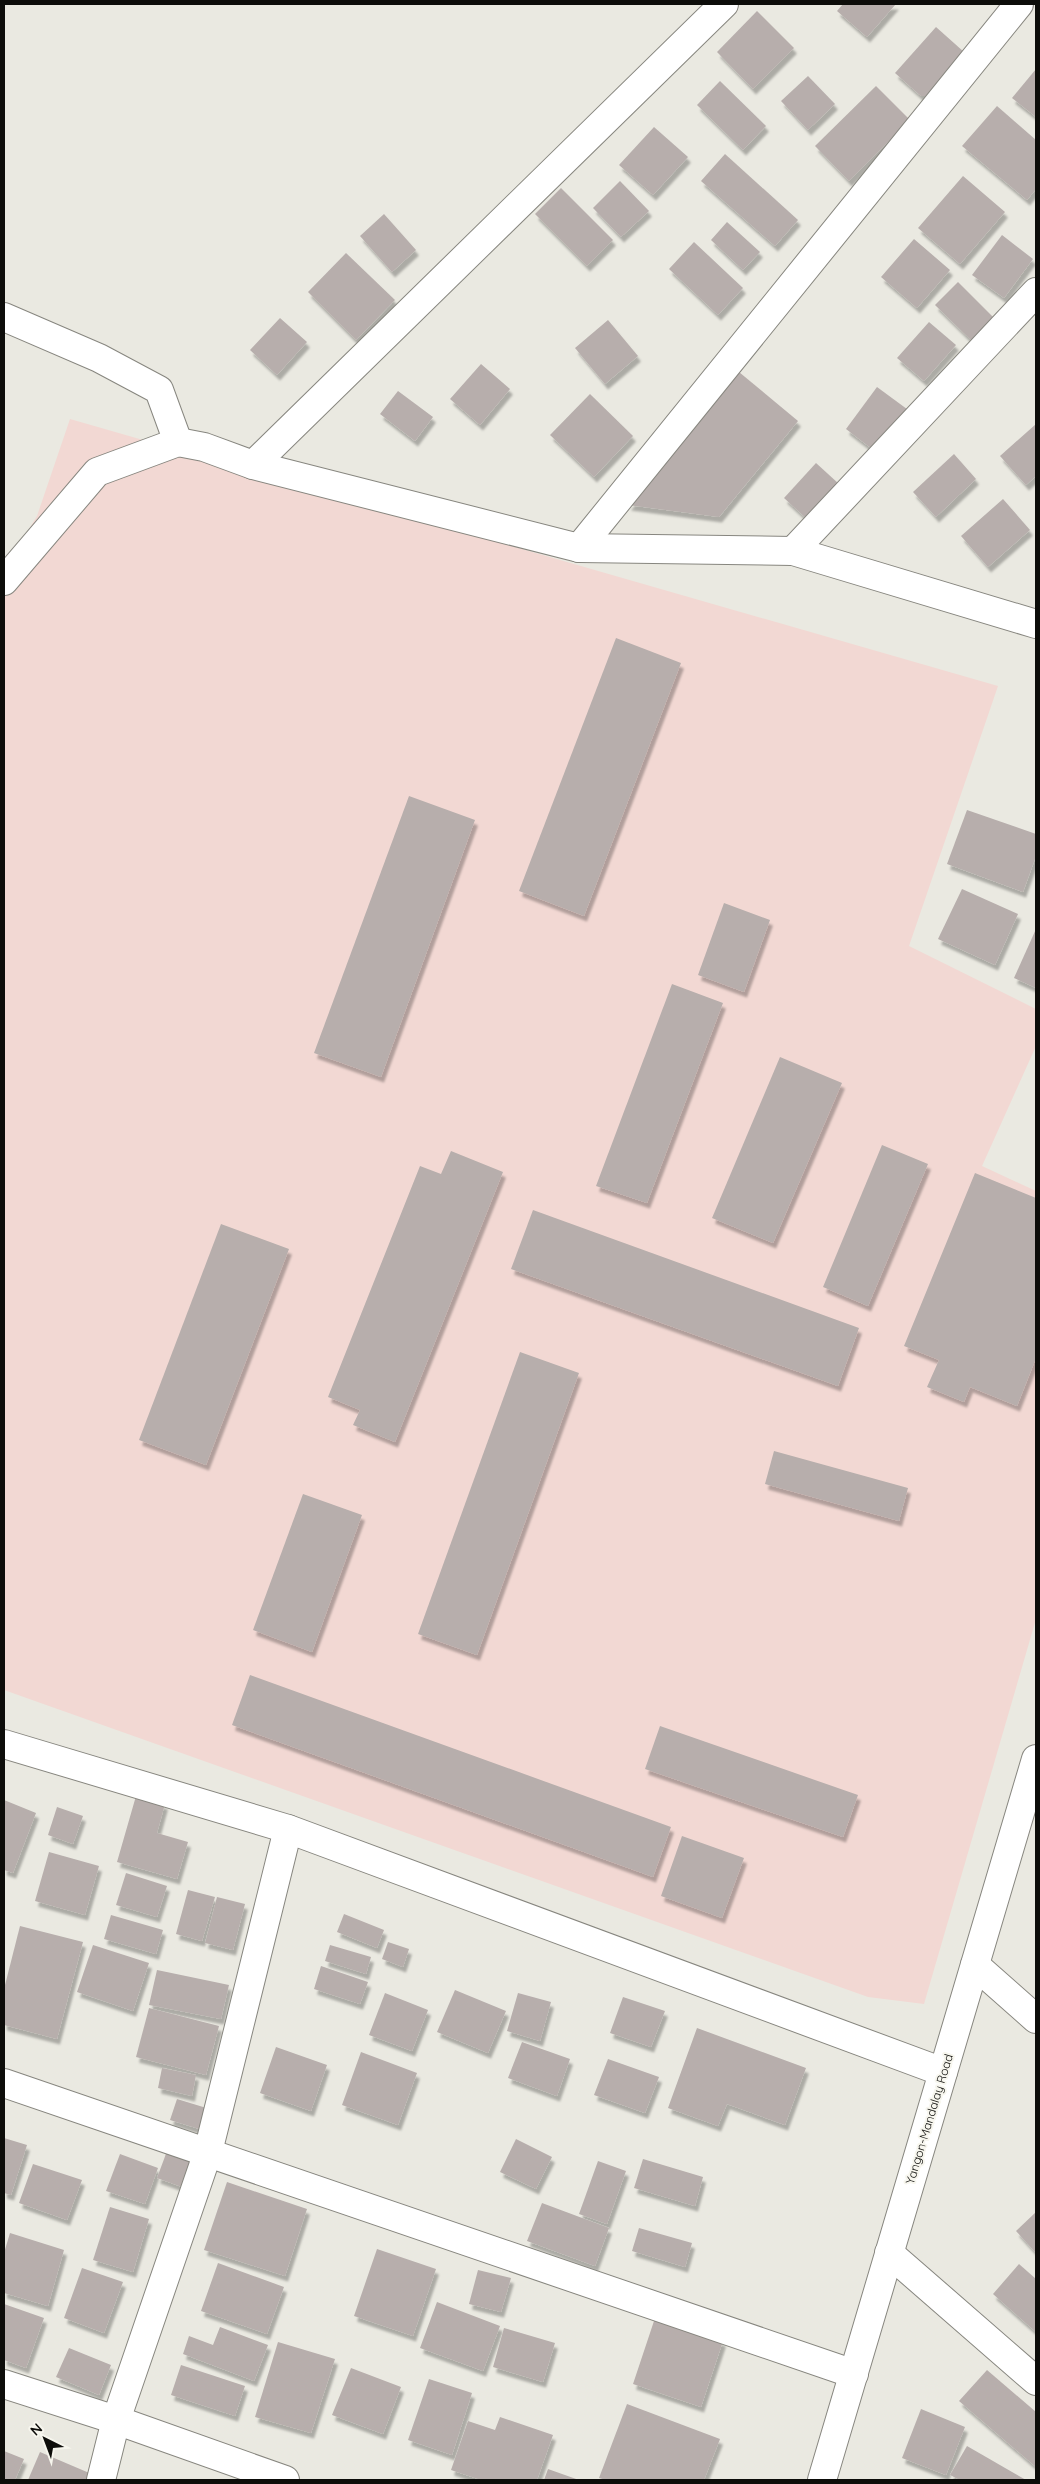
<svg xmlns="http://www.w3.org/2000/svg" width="1040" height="2484" font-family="Quicksand,sans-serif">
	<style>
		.education { fill: #f2d8d3 }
		.building { fill: #b7aeac; filter: url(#shadow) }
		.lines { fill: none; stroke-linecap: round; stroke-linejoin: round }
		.street-casing { stroke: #87867f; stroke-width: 30 }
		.highway-casing { stroke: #87867f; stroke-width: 30 }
		.street { stroke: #fff; stroke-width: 28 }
		.highway { stroke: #fff; stroke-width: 28 }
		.labels { text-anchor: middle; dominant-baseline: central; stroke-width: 4; stroke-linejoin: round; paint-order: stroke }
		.street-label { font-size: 12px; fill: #0d0d0a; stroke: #f7f6ee }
	</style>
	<defs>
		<filter id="shadow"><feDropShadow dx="3" dy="5.5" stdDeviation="1" flood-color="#0004"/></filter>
	</defs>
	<rect width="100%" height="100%" fill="#eae9e1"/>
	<path class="education" d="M70 419 998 686 909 946 1036 1009V1046L982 1166 1036 1191V1619L924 2004 868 1997 4 1690V559L18 547 37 516Z"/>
	<g class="building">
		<path d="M843 4H896L867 37 837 11Z"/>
		<path d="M757 11 794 48 753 89 717 52Z"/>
		<path d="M936 27 964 52 926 96H921L895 73Z"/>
		<path d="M1036 69V117L1012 98Z"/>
		<path d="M808 76 835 104 808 130 781 101Z"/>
		<path d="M720 81 766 126 743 150 697 105Z"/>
		<path d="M876 86 910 120 849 181 815 146Z"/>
		<path d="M997 106 1036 140V189L1027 200 962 146Z"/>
		<path d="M654 127 688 157 653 195 619 165Z"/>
		<path d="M725 154 798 220 775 246 701 181Z"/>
		<path d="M963 176 1005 212 960 264 918 228Z"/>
		<path d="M620 181 649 211 621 237 593 208Z"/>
		<path d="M561 188 613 240 587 266 535 214Z"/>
		<path d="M384 214 416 250 392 272 360 236Z"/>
		<path d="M727 222 760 252 743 270 711 240Z"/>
		<path d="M1002 235 1033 259 1004 298 972 275Z"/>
		<path d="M914 239 950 270 917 308 881 277Z"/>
		<path d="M694 242 743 288 718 315 669 269Z"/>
		<path d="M346 253 395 300 356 340 308 292Z"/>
		<path d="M958 282 995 319 972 341 935 305Z"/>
		<path d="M280 318 307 342 277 375 250 350Z"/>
		<path d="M608 320 638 356 605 384 575 348Z"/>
		<path d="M929 322 956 345 924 381 897 358Z"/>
		<path d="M481 364 510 389 480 425 450 399Z"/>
		<path d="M739 372 798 421 719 517 628 505Z"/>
		<path d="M877 387 911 412 880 455 846 429Z"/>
		<path d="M398 391 433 417 415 441 380 414Z"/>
		<path d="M590 394 633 436 594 477 550 435Z"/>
		<path d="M1036 424V476L1026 485 1000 456Z"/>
		<path d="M954 454 976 479 936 517 913 492Z"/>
		<path d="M816 463 839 484 807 519 784 498Z"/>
		<path d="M1003 499 1030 530 988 567 961 536Z"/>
		<path d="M616 638 681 663 584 916 519 891Z"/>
		<path d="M409 796 475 820 381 1077 314 1053Z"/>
		<path d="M967 810 1036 834V856L1023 892 947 864Z"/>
		<path d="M962 889 1018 914 995 965 938 939Z"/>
		<path d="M724 903 770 920 744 992 698 975Z"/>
		<path d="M1036 929V988L1014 978Z"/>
		<path d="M672 984 723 1003 647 1203 596 1186Z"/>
		<path d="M780 1057 842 1083 773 1243 712 1218Z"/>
		<path d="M882 1145 928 1164 868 1306 823 1287Z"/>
		<path d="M451 1151 503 1172 395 1442 353 1425 360 1410 328 1397 420 1166 441 1174Z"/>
		<path d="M975 1173 1036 1198V1358L1017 1406 970 1387 964 1402 927 1387 939 1360 904 1346Z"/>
		<path d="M533 1210 859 1328 838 1386 511 1269Z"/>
		<path d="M221 1224 289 1249 206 1465 139 1440Z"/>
		<path d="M520 1352 579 1373 477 1655 418 1634Z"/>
		<path d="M774 1451 908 1488 899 1521 765 1484Z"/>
		<path d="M303 1494 362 1515 312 1652 253 1630Z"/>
		<path d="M250 1675 671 1827 653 1877 232 1725Z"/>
		<path d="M660 1726 858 1795 843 1837 645 1769Z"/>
		<path d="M136 1796 165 1804 157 1833 188 1842 177 1879 117 1862Z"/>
		<path d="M4 1800 36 1813 13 1873 4 1870Z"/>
		<path d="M57 1807 83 1816 73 1844 48 1835Z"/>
		<path d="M682 1836 744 1858 722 1918 661 1896Z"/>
		<path d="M49 1852 99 1866 85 1915 35 1901Z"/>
		<path d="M126 1873 167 1886 157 1917 116 1905Z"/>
		<path d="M188 1890 215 1897 202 1941 176 1934Z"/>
		<path d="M217 1897 245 1904 233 1950 205 1943Z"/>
		<path d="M344 1914 384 1930 377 1948 337 1932Z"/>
		<path d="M111 1915 163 1930 156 1954 104 1939Z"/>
		<path d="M20 1926 83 1942 57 2039 4 2025V1989Z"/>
		<path d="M388 1942 409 1949 403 1967 382 1959Z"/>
		<path d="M93 1945 149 1963 133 2011 77 1992Z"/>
		<path d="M330 1945 371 1957 366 1974 325 1961Z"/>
		<path d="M321 1966 368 1982 360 2004 314 1989Z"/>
		<path d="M157 1970 229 1985 221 2019 149 2005Z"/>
		<path d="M455 1990 506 2011 488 2053 437 2032Z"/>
		<path d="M385 1993 428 2010 412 2051 369 2035Z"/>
		<path d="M518 1993 551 2002 540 2041 507 2031Z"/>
		<path d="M623 1997 665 2011 651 2047 610 2033Z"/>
		<path d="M149 2008 219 2026 206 2075 136 2057Z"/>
		<path d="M697 2028 806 2068 785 2125 727 2104 718 2126 668 2108Z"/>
		<path d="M522 2042 570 2059 557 2096 508 2078Z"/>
		<path d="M276 2047 327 2065 311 2111 260 2093Z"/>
		<path d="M361 2052 417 2073 398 2125 342 2105Z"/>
		<path d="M608 2059 659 2077 645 2113 594 2095Z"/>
		<path d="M162 2068 196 2075 192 2096 158 2088Z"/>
		<path d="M177 2099 213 2110 206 2131 170 2120Z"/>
		<path d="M4 2138 27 2145 11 2195 4 2193Z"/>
		<path d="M516 2139 552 2157 536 2189 500 2172Z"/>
		<path d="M167 2151 191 2160 182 2187 157 2178Z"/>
		<path d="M120 2154 158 2168 145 2204 106 2191Z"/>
		<path d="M643 2159 703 2177 695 2206 634 2188Z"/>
		<path d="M598 2161 626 2171 607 2224 579 2214Z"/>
		<path d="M33 2164 82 2180 67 2220 19 2203Z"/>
		<path d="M227 2182 307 2209 285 2276 204 2250Z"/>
		<path d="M542 2203 609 2228 595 2266 527 2241Z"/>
		<path d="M110 2207 149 2219 133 2272 93 2260Z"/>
		<path d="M1036 2212V2253L1016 2231Z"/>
		<path d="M639 2228 692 2243 685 2267 632 2251Z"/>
		<path d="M10 2233 64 2250 48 2306 4 2293V2253Z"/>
		<path d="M377 2249 436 2269 413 2336 354 2316Z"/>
		<path d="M218 2263 284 2287 267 2334 201 2311Z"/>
		<path d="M1019 2264 1036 2279V2332L993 2294Z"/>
		<path d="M82 2268 123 2282 104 2333 64 2318Z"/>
		<path d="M478 2270 511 2278 501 2312 469 2304Z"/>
		<path d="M437 2302 500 2326 483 2371 420 2348Z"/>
		<path d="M4 2304 44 2318 26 2368 4 2360Z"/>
		<path d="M655 2318 723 2341 701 2407 633 2384Z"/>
		<path d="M220 2327 268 2345 254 2381 183 2354 189 2336 213 2345Z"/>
		<path d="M504 2328 555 2343 543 2382 493 2367Z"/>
		<path d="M278 2342 335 2359 311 2433 255 2417Z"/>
		<path d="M69 2348 111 2365 99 2395 56 2377Z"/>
		<path d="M181 2365 245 2386 235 2416 171 2395Z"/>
		<path d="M351 2368 401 2387 383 2434 332 2415Z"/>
		<path d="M987 2370 1036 2412V2467L959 2401Z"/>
		<path d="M429 2379 472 2393 452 2455 408 2440Z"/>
		<path d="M627 2404 720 2439 704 2480H606L599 2478Z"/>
		<path d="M921 2409 965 2427 946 2475 902 2458Z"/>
		<path d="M500 2417 553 2435 537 2480H481L451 2470 468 2421 495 2430Z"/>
		<path d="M967 2446 1026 2480H960L950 2475Z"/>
		<path d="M4 2451 24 2459 15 2480H4Z"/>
		<path d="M40 2452 94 2475 92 2480H28Z"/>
		<path d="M548 2469 579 2480H544Z"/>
	</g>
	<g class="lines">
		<g class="street-casing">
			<g id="street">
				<path d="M4 317 99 358 159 390 178 442"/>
				<path d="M253 465 724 4"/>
				<path d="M579 548 793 551 1036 292"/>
				<path d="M793 551 1036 624"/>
				<path d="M4 581 97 472 178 442 204 447 253 465 579 548 1019 4"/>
				<path d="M4 1744 288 1829 943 2072"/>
				<path d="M975 1965 1036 2019"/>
				<path d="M4 2083 854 2374"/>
				<path d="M889 2253 1036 2381"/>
				<path d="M4 2384 116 2420 285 2480"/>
				<path d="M101 2480 116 2420 208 2152 288 1829"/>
			</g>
		</g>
		<g class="highway-casing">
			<path id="highway" d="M822 2480 1036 1759"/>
		</g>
		<use href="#street" class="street"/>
		<use href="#highway" class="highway"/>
	</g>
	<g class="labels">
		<g class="street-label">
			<text transform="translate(929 2119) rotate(-73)">Yangon-Mandalay Road</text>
		</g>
	</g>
	<rect width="1040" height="2484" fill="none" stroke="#0d0d0a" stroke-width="10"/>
	<g transform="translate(45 2439) rotate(318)" stroke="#f7f6ee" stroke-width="4" paint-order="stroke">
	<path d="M0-4L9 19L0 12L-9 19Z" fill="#0d0d0a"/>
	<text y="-8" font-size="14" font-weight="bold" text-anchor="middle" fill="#0d0d0a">N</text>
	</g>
</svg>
